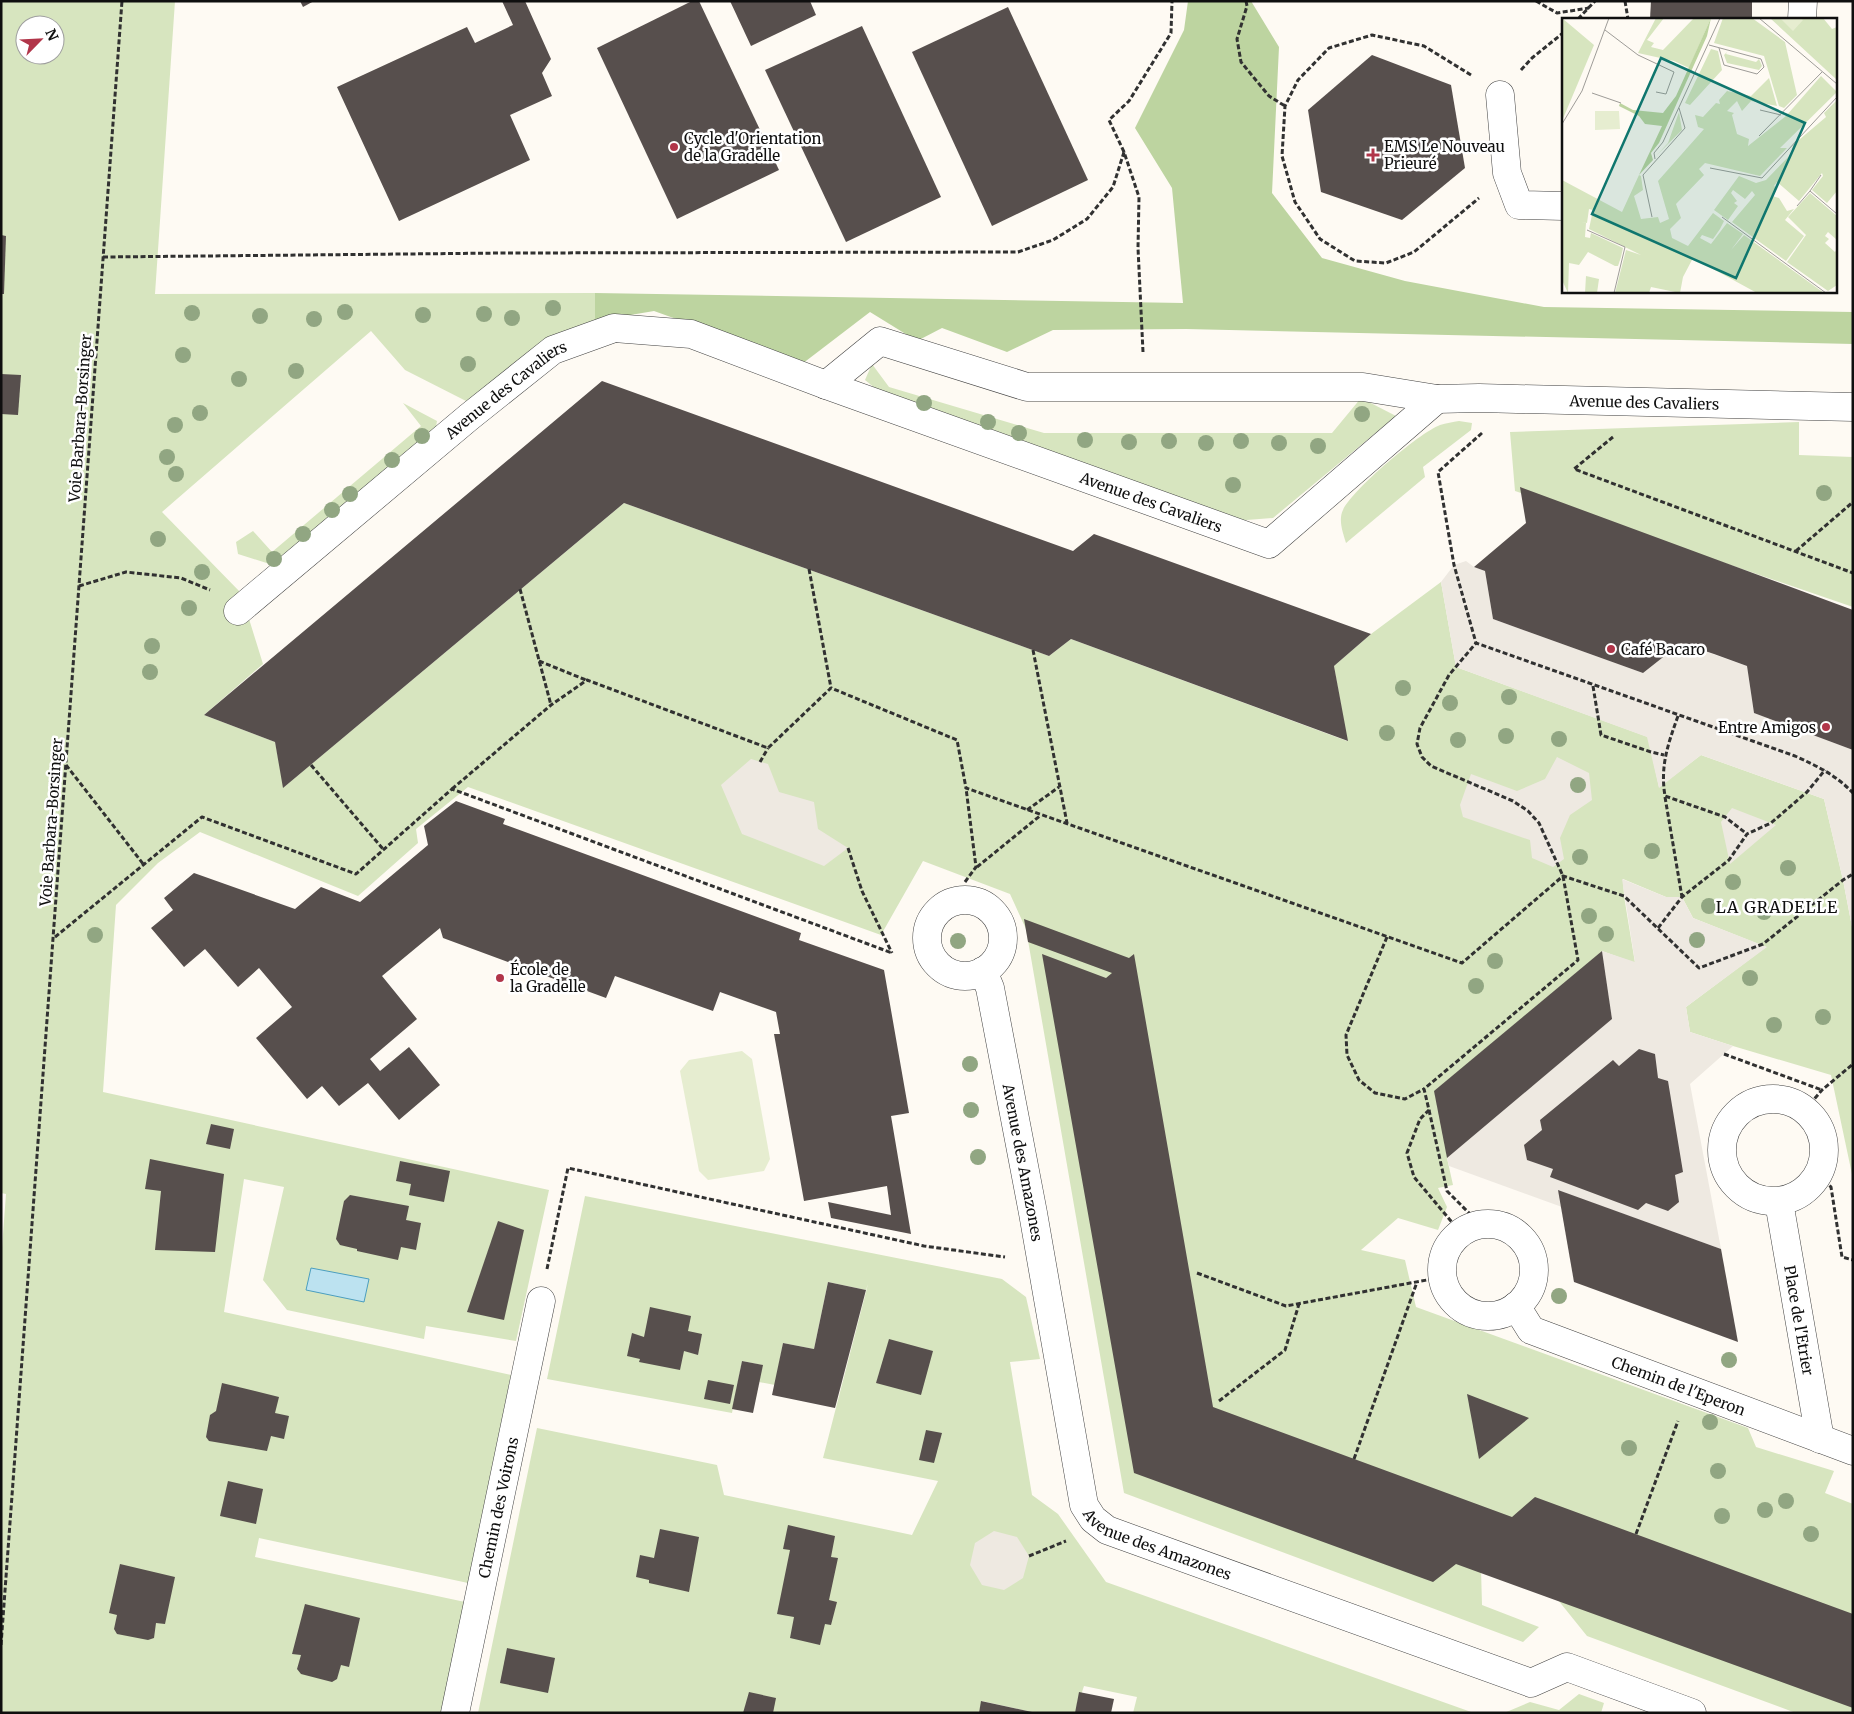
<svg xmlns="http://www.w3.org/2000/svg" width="1854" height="1714" font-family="Merriweather,serif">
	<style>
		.green { fill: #d7e5bf; fill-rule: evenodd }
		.forest { fill: #bdd4a0 }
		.pitch { fill: #e6edd0 }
		.plaza { fill: #eee9e1 }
		.water { fill: #bce2f0; stroke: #4b9ebf }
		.building { fill: #574f4d }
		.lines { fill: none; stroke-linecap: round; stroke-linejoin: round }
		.street-casing { stroke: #424242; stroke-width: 29 }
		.path { stroke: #313131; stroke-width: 3; stroke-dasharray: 5 2.5; stroke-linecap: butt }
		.street { stroke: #fff; stroke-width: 28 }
		.tree { fill: #91a682 }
		.poi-dot { fill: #b13549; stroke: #fff; stroke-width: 2 }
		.labels { text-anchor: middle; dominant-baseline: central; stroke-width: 5; stroke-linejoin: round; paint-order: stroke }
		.poi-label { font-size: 15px; fill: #0f0f0f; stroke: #fff; text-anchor: start }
		.street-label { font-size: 15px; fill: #0f0f0f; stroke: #fff }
		.neighbourhood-label { font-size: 16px; letter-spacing: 1px; fill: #0f0f0f; stroke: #fff }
		.inset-road { fill: none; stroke: #9e9c98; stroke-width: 1 }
		.view { fill: #0f766e; fill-opacity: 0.15; stroke: #0f766e; stroke-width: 2.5 }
		.inset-edge { fill: none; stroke: #0f0f0f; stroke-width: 2.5 }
	</style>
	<rect width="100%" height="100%" fill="#fefaf3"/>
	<g class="green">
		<path d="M1 1H175L155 294 595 293V321L468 402 405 370 371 331 162 512 241 593 263 664 204 715 275 742 284 787 624 503 1049 656 1071 639 1347 741 1334 666 1371 634 1441 582 1456 667 1648 737 1659 787 1701 755 1824 799 1843 880 1853 932V1179L1831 1075 1733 1046 1690 1032 1686 1007 1766 947 1693 918 1682 897H1666L1623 879 1624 896 1635 963 1602 951 1447 1158 1453 1185 1438 1188 1447 1207 1438 1230 1398 1218 1361 1250 1405 1260 1416 1307 1748 1428 1756 1447 1834 1471 1825 1493 1853 1504V1713H1796L1587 1636 1558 1600 1481 1569 1482 1605 1539 1627 1523 1642 1124 1493 1026 929 1010 894 923 861 881 935 468 787 416 829 418 843 358 896 200 832 158 863 116 905 103 1092 549 1190 516 1341 426 1326 424 1339 287 1310 263 1280 284 1187 244 1179 224 1312 511 1375 468 1583 259 1538 255 1557 465 1602 441 1713H1V1261L6 1194 1 1193ZM25 25H55V55H25Z"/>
		<path d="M872 364 889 387 1044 433H1332L1361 398 1396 416 1273 518 1234 521 881 393 865 380Z"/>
		<path d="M403 403 437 421 435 432 276 566 238 554 236 542 253 531 272 552 421 426Z"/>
		<path d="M1459 421 1472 423 1471 430 1423 467 1425 477 1346 543C1343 533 1338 520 1343 510 1352 490 1419 433 1440 425 1446 423 1453 422 1459 421Z"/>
		<path d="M1799 422V455L1853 457V607L1515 491 1510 432Z"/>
		<path d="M585 1196 1002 1279 1026 1297 1040 1359 1010 1362 1032 1495 1058 1514 1106 1582 1474 1713H1133L1137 1697 1084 1686 1075 1713H1036L982 1701 979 1713H478L537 1428 717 1465 724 1495 912 1535 938 1481 823 1458 868 1284 866 1290 828 1282 814 1349 783 1343 775 1385 759 1382 762 1365 742 1361 732 1413 547 1379Z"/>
		<path d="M1579 1694 1604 1703 1601 1713H1504L1530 1702 1559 1710Z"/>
	</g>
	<path class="forest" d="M1188 1H1251L1279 47 1272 193 1322 258 1405 281 1544 307 1853 312V344L1186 329 1053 330 1007 352 942 328 917 341 870 312 802 364 654 311 595 321V293L1183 303 1172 188 1135 128 1184 30Z"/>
	<path class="pitch" d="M742 1051 752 1059 770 1159 764 1171 708 1180 699 1171 680 1071 689 1060Z"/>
	<g class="plaza">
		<path d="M1466 561 1474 567 1485 571 1493 619 1643 673 1681 643 1747 666 1754 713 1853 750V932L1843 880 1824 799 1701 755 1659 788 1647 737 1456 667 1441 582 1454 565Z"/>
		<path d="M1557 757 1589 773 1592 800 1570 815 1560 838 1564 859 1553 867 1532 858 1530 840 1463 817 1460 805 1471 774 1517 791 1545 779Z"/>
		<path d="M751 759 768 764 779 792 814 802 818 829 848 848 824 866 742 834 721 785Z"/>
		<path d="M1732 808 1776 825 1730 864 1721 822Z"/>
		<path d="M1622 879 1666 897H1682L1693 918 1767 947 1686 1007 1690 1032 1733 1046 1690 1084 1721 1249 1559 1191 1562 1207 1449 1166 1447 1158 1612 1019 1602 951 1635 962Z"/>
		<path d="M994 1531 1017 1537 1029 1556 1023 1578 1004 1590 982 1585 970 1565 975 1543Z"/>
	</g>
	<path class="water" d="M311 1268 369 1279 364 1302 306 1290Z"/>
	<g class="building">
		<path d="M300 1H314L303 7Z"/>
		<path d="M502 1H525L551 59 542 73 552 96 510 115 530 160 399 221 337 87 467 27 475 43 513 25Z"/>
		<path d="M692 1H699L779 170 677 219 597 48Z"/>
		<path d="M730 1H810L816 15 751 46Z"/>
		<path d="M1651 1H1752V19H1650Z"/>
		<path d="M1008 7 1088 180 992 226 912 52Z"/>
		<path d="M862 26 941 197 846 242 765 70Z"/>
		<path d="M1372 55 1451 85 1465 168 1402 220 1321 192 1308 110Z"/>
		<path d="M1 235 6 236 4 294H1Z"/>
		<path d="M1 374 21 375 18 415 1 414Z"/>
		<path d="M602 381 1073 551 1094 534 1371 634 1334 666 1348 741 1071 639 1049 656 624 503 283 788 275 742 204 715Z"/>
		<path d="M1520 487 1853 610V750L1754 713 1747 666 1714 654 1681 643 1643 673 1493 619 1485 571 1474 567 1526 523Z"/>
		<path d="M456 801 505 819 503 824 801 933 799 940 884 970 909 1113 891 1116 911 1234 831 1218 828 1202 891 1215 887 1186 804 1201 774 1034H780L776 1012 720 992 713 1011 615 976 606 998 443 938 440 928 382 976 417 1019 370 1059 380 1071 409 1047 440 1085 399 1120 368 1083 339 1106 322 1086 307 1099 256 1038 292 1007 259 968 238 987 205 949 184 967 151 928 173 910 164 898 194 873 295 909 321 887 360 902 428 845 424 826Z"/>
		<path d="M1024 919 1129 958 1134 954 1213 1407 1512 1517 1535 1497 1853 1614V1708L1456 1564 1433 1582 1134 1473 1042 954 1106 978 1112 973 1028 942Z"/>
		<path d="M1602 951 1612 1019 1447 1158 1434 1091Z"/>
		<path d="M1639 1049 1655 1054 1658 1078 1668 1081 1683 1172 1675 1175 1679 1202 1668 1211 1646 1203 1638 1210 1550 1177 1553 1169 1527 1160 1524 1145 1542 1130 1540 1120 1613 1060 1619 1066Z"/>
		<path d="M211 1124 234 1129 230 1149 206 1144Z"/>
		<path d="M150 1159 224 1174 215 1252 155 1250 161 1191 145 1189Z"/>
		<path d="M400 1161 450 1171 444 1202 409 1195 411 1184 396 1181Z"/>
		<path d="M1558 1190 1721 1249 1738 1342 1574 1282Z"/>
		<path d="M350 1195 409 1206 406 1220 421 1223 416 1250 401 1247 398 1260 357 1251V1249L340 1245 336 1239 344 1201Z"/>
		<path d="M498 1221 524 1230 504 1320 467 1312Z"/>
		<path d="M828 1282 866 1290 835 1408 772 1395 783 1343 814 1349Z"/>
		<path d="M650 1307 691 1316 688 1331 702 1334 698 1355 684 1351 680 1370 639 1362 640 1359 627 1356 632 1333 644 1337Z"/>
		<path d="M889 1339 933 1351 921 1395 876 1383Z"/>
		<path d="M742 1361 763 1365 753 1413 732 1409Z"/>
		<path d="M708 1380 734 1385 730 1404 704 1399Z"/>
		<path d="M222 1383 279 1397 275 1413 289 1416 284 1439 271 1436 267 1451 209 1441 206 1437 210 1415 216 1411Z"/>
		<path d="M1467 1394 1529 1418 1479 1459Z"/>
		<path d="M926 1430 942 1433 934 1463 919 1460Z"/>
		<path d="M228 1481 263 1489 256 1524 220 1516Z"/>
		<path d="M788 1525 835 1536 831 1557 838 1558 829 1600 837 1602 831 1625 825 1624 820 1645 790 1638 794 1617 777 1614 790 1550 783 1549Z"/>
		<path d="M660 1529 699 1537 689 1592 649 1583V1580L636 1577 640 1555 654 1558Z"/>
		<path d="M120 1564 175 1577 165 1624 156 1623 154 1638 148 1640 117 1634 114 1629 117 1615 109 1613Z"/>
		<path d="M305 1604 360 1618 349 1667 341 1665 337 1679 332 1682 301 1674 297 1669 301 1655 292 1654Z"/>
		<path d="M507 1648 555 1658 548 1693 500 1683Z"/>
		<path d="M749 1692 776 1698 773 1713H743Z"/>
		<path d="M1079 1692 1114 1699 1111 1713H1075Z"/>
		<path d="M981 1701 1032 1712V1713H979Z"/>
	</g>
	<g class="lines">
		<g class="street-casing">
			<g id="street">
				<path d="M1802 19 1803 1"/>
				<path d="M1500 95 1507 173 1519 205 1563 206"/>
				<path id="s1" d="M826 385 880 341 1027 387H1363L1437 399 1479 398 1853 407"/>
				<path id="s2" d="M238 611 469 417 553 350 614 328 691 334 826 385 1269 544 1437 399"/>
				<circle cx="965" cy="938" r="38"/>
				<path id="s3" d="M983 971 990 988 1033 1213 1084 1505 1093 1519 1107 1530 1531 1683 1567 1667 1692 1713"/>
				<circle cx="1773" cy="1150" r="51"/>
				<path id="s4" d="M1779 1202 1820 1439"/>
				<circle cx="1488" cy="1270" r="46"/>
				<path id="s5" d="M1516 1306 1531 1330 1853 1451"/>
				<path id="s6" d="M455 1713 541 1301"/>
			</g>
		</g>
		<g class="path">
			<path d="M1246 1 1247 6 1237 39 1241 62 1269 96 1285 106"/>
			<path d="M1536 1 1557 13 1589 8"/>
			<path d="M1625 1 1628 19"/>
			<path d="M1578 19 1595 1"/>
			<path d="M1521 70 1532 58 1563 33"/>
			<path d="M1471 75 1424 46 1372 35 1329 48 1298 80 1285 106 1282 156 1295 202 1320 239 1355 261 1386 263 1414 252 1479 198"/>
			<path d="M1124 152 1109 120 1129 101 1171 33 1172 1"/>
			<path d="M103 257 504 253 1018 252 1053 240 1087 219 1113 187 1124 152 1139 197 1138 248 1143 352"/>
			<path d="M1482 433 1438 472 1454 565 1476 643 1795 756C1817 766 1836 775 1853 793"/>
			<path d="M1613 437 1574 469 1853 573"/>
			<path d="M1796 551 1853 502"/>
			<path d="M809 569 831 688"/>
			<path d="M79 586 126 572 181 578 210 590"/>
			<path d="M520 589 551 705"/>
			<path d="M1033 650 1067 823"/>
			<path d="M539 661 586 680"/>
			<path d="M1593 686 1601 735 1651 752 1664 755"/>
			<path d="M1678 716C1668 744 1660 766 1665 796L1725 817 1747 834"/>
			<path d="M760 762 768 748"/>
			<path d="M66 765 144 865"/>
			<path d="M311 765 383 849"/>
			<path d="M452 789 551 705 587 680 768 748 831 688 957 740 966 788 1462 963 1563 876 1624 896 1699 968 1763 944 1843 880 1853 874"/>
			<path d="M1665 797 1682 897"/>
			<path d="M1027 810 1059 787"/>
			<path d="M848 848 862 891 892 953"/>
			<path d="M977 867 1041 815"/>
			<path d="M965 882 976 867 966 788"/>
			<path d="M1658 928 1682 897 1729 860 1747 834 1771 823 1807 792 1825 770"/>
			<path d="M55 937 202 817 356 874 452 789 892 953"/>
			<path d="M1387 937 1346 1035 1347 1055 1359 1080 1375 1093 1405 1099 1424 1089"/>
			<path d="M1724 1054 1822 1090"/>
			<path d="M1429 1110 1447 1191 1481 1225"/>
			<path d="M1805 1110 1822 1090 1853 1064"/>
			<path d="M1818 1176 1831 1187 1842 1257 1853 1260"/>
			<path d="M1461 1233 1414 1177 1407 1153 1420 1119 1429 1110 1424 1089 1578 960 1563 876 1539 823 1528 811 1513 801 1431 766 1422 757 1417 744 1420 728 1449 675 1476 643"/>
			<path d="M547 1269 568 1168 924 1246 1005 1257"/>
			<path d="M1197 1273 1286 1306 1443 1277"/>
			<path d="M1219 1401 1285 1350 1299 1304"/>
			<path d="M1354 1459 1417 1282"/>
			<path d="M1636 1534 1678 1421"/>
			<path d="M1029 1556 1066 1541"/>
			<path d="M1 1645 122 1"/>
		</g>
		<use href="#street" class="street"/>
	</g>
	<g class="tree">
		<circle cx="553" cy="308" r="8"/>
		<circle cx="345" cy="312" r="8"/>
		<circle cx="192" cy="313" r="8"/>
		<circle cx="484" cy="314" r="8"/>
		<circle cx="423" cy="315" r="8"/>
		<circle cx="260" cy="316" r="8"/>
		<circle cx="512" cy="318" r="8"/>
		<circle cx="314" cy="319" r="8"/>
		<circle cx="183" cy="355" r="8"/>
		<circle cx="468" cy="364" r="8"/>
		<circle cx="296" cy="371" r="8"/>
		<circle cx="239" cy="379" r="8"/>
		<circle cx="924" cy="403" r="8"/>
		<circle cx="200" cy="413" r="8"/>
		<circle cx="1362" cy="414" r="8"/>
		<circle cx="988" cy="422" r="8"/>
		<circle cx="175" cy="425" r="8"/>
		<circle cx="1019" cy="433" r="8"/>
		<circle cx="422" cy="436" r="8"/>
		<circle cx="1085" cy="440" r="8"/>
		<circle cx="1169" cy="441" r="8"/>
		<circle cx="1241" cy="441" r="8"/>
		<circle cx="1129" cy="442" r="8"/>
		<circle cx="1206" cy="443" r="8"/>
		<circle cx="1279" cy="443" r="8"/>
		<circle cx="1318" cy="446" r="8"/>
		<circle cx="167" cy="457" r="8"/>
		<circle cx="392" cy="460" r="8"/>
		<circle cx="176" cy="474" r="8"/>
		<circle cx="1233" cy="485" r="8"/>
		<circle cx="1824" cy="493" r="8"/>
		<circle cx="350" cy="494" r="8"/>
		<circle cx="332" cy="510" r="8"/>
		<circle cx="303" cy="534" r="8"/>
		<circle cx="158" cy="539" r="8"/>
		<circle cx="274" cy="559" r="8"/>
		<circle cx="202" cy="572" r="8"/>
		<circle cx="189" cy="608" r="8"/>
		<circle cx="152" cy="646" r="8"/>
		<circle cx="150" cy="672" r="8"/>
		<circle cx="1403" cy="688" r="8"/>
		<circle cx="1509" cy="697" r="8"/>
		<circle cx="1450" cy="703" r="8"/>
		<circle cx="1387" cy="733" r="8"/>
		<circle cx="1506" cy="736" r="8"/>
		<circle cx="1559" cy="739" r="8"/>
		<circle cx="1458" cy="740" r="8"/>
		<circle cx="1578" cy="785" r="8"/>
		<circle cx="1652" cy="851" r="8"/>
		<circle cx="1580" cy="857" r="8"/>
		<circle cx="1788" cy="868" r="8"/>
		<circle cx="1733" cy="882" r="8"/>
		<circle cx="1709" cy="906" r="8"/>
		<circle cx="1764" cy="912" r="8"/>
		<circle cx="1589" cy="916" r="8"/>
		<circle cx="1606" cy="934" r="8"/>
		<circle cx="95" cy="935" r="8"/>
		<circle cx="1697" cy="940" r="8"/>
		<circle cx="958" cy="941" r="8"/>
		<circle cx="1495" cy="961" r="8"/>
		<circle cx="1750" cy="978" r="8"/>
		<circle cx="1476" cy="986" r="8"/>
		<circle cx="1823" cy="1017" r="8"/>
		<circle cx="1774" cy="1025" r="8"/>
		<circle cx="970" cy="1064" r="8"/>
		<circle cx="971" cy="1110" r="8"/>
		<circle cx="978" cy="1157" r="8"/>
		<circle cx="1559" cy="1296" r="8"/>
		<circle cx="1729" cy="1360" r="8"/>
		<circle cx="1710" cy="1422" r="8"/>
		<circle cx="1629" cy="1448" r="8"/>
		<circle cx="1718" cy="1471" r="8"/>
		<circle cx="1786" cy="1501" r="8"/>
		<circle cx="1765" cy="1510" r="8"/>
		<circle cx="1722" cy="1516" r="8"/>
		<circle cx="1811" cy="1534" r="8"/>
	</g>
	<g class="poi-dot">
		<circle cx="674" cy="147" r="5"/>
		<path d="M1370.5 147.5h5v5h5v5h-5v5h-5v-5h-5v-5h5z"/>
		<circle cx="1611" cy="649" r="5"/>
		<circle cx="1826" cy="727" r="5"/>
		<circle cx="500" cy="978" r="5"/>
	</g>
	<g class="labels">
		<g class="poi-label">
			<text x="684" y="138">Cycle d'Orientation<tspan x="684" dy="17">de la Gradelle</tspan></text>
			<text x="1384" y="146">EMS Le Nouveau<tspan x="1384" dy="17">Prieuré</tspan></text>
			<text x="1621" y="649">Café Bacaro</text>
			<text x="1816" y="727" text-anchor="end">Entre Amigos</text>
			<text x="510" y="969">École de<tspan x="510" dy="17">la Gradelle</tspan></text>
		</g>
		<g class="street-label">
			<text stroke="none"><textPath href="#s2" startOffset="348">Avenue des Cavaliers</textPath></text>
			<text stroke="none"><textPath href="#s1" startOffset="842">Avenue des Cavaliers</textPath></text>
			<text transform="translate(80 418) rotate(-86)">Voie Barbara-Borsinger</text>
			<text stroke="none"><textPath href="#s2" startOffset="1041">Avenue des Cavaliers</textPath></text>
			<text transform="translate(51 822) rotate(-86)">Voie Barbara-Borsinger</text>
			<text stroke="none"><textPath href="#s3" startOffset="196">Avenue des Amazones</textPath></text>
			<text stroke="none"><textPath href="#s4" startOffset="120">Place de l'Etrier</textPath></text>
			<text stroke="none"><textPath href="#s5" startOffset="186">Chemin de l'Eperon</textPath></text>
			<text stroke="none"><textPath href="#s6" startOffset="210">Chemin des Voirons</textPath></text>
			<text stroke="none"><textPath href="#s3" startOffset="630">Avenue des Amazones</textPath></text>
		</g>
		<g class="neighbourhood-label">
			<text x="1777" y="907">LA GRADELLE</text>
		</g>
	</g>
	<g transform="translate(1562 18)">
		<rect width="275" height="275" fill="#fefaf3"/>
		<path d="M0 0 32 27 0 103ZM94 0H102L85 22 92 25 89 29 101 32 132 0H149L127 50 112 43 76 35ZM161 0H190L223 24 235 77 222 90 217 88 202 38 152 25ZM208 0H261L270 11 275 9V62ZM149 31 156 33 160 52 128 87 123 85ZM165 34 164 36 194 44 197 41 200 48 197 52 165 45 162 37ZM259 58 275 74 218 130H225L198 158 143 145 137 151 142 157 114 186 119 200 108 211 110 220 126 228 151 195 162 203 158 211 151 221 140 217 138 220 149 226 165 205 181 216 169 232 182 217 262 275H195L131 240 121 259 118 275 89 269 87 275H53L64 232 79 237 27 211 31 192 27 191 25 205 19 204 24 205 23 219 28 220 29 215 61 230 59 239 56 248H53L26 234 17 247 7 245 6 275 0 262V162L60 194 77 157 79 158 81 172 72 178 79 201 96 199 98 205 107 201 96 163 142 111 136 109 133 97 141 99 154 85 158 86 157 82 165 73 189 78 207 60 215 88 189 83 180 93 175 83 165 93 172 95 170 97 175 116 187 121 186 128 224 98ZM275 82V173L265 185 250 172 261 158 260 155 237 183 215 164 212 168 215 170 210 178 217 180 225 193 232 191 223 202 242 218 224 243 170 204 193 177 190 173 183 181 171 172 169 175 175 183 172 185 176 188 166 202 152 192 177 158 194 165 204 162 230 135 231 127 264 99 262 95ZM117 94 120 112 94 138 106 125ZM248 175 275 198V222L266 214 263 218 267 221 263 225 273 234 275 231V267L266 273 225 244 244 217 226 199ZM24 258 37 261 35 275H23Z" fill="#d7e5bf"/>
		<path d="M149 0 145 18 97 125 89 135 91 142 77 157 100 108 83 106 77 98 57 88 58 85 71 92 101 95 114 78Z" fill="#bdd4a0"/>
		<path d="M218 0H239L241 2 231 13ZM33 93H57L58 111 33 112Z" fill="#e6edd0"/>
		<path class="inset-road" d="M197 0 275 66M43 12 76 37 112 54 104 76 94 74M147 27 199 41 202 49 195 56 162 47 157 30M30 75 59 85M198 92 219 97M0 106 20 73 47 0M197 118 260 54M93 141 92 135 101 124 158 0M148 150 200 160 275 79M248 173 259 157M235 188 248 173 275 196M90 199 81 157 123 110 117 90M160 199 264 275M25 212 63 229 52 275"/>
		<path class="view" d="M99 40 243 105 174 260 30 196Z"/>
		<rect width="275" height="275" class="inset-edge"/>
	</g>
	<rect width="1854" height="1714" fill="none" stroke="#0f0f0f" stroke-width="5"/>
	<g transform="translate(40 40) rotate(66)"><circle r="24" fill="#ffffff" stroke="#9f9f9f"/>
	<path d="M0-4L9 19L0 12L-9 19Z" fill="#b13549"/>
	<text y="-8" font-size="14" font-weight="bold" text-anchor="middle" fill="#0f0f0f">N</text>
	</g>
</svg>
